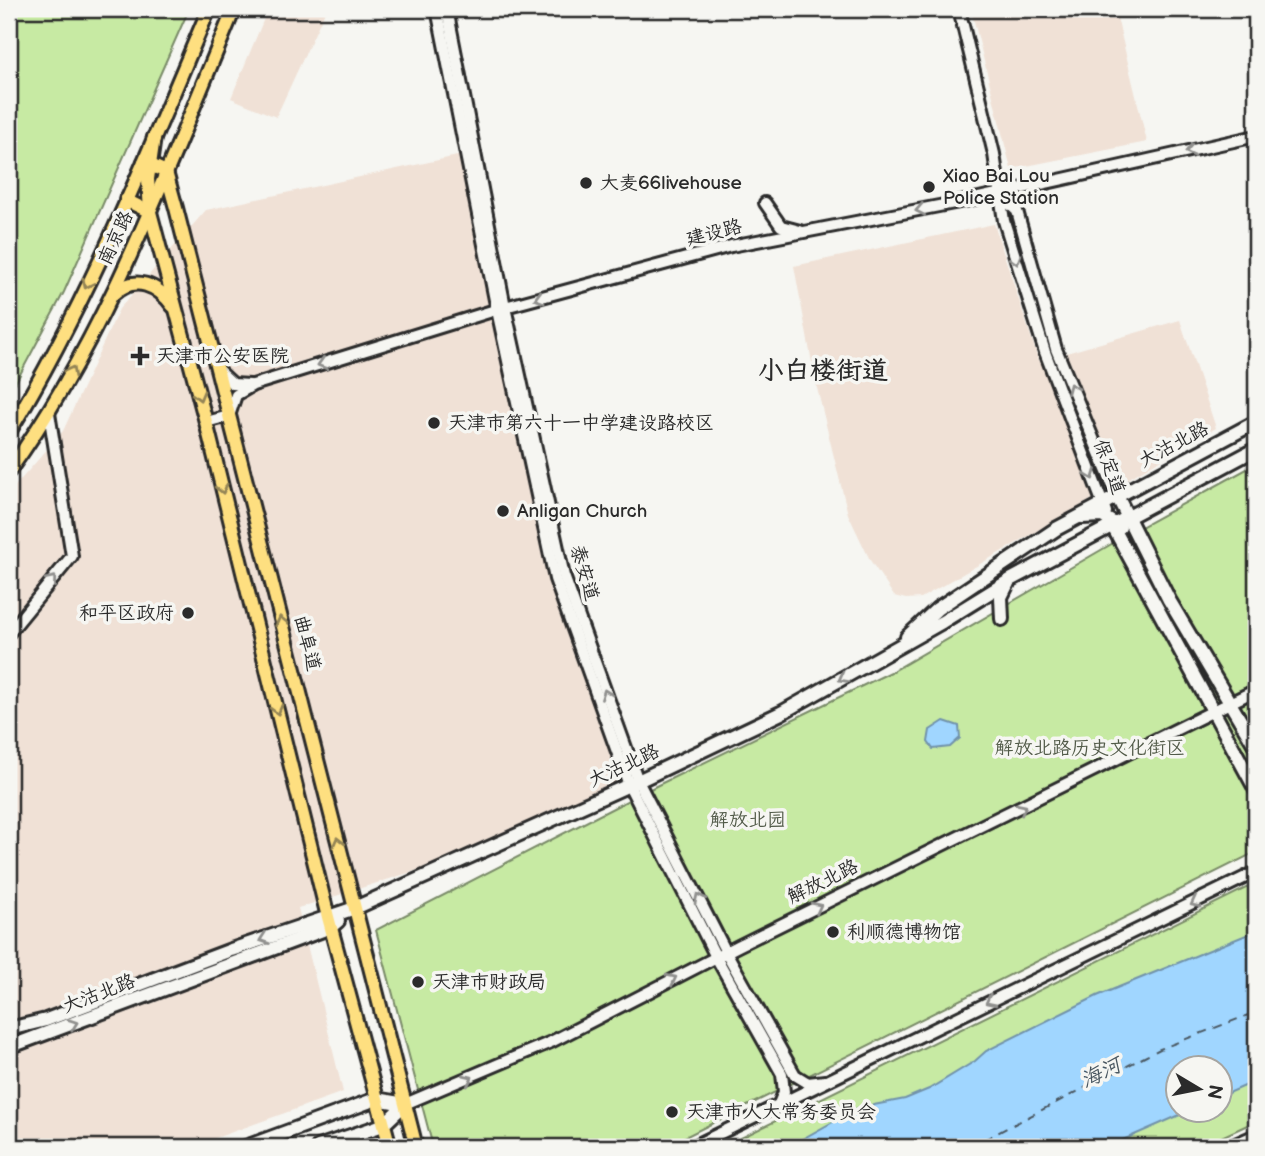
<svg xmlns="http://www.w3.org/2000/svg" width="1265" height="1156" font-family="'Balsamiq Sans','LXGW WenKai TC',sans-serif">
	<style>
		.built { fill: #f0e1d6 }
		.green { fill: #c7eaa3; stroke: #798a67; stroke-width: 2; fill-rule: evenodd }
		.water { fill: #a0d6ff; stroke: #7192aa; stroke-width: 2 }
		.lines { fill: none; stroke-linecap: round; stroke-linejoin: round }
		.ferry { stroke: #485660; stroke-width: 2; stroke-dasharray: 9 7; stroke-linecap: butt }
		.tertiary-casing { stroke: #2b2b2b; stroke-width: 16 }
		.secondary-casing { stroke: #2b2b2b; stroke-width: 18 }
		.primary-casing { stroke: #2b2b2b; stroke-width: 18 }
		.tertiary { stroke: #f6f6f2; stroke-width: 10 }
		.secondary { stroke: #f6f6f2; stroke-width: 12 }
		.primary { stroke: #fedf80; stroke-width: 12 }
		.oneway { stroke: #90908e }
		.oneway2 { stroke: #948556 }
		.poi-dot { fill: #2b2b2b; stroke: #f6f6f2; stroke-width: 2.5 }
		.labels { text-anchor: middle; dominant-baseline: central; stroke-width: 7; stroke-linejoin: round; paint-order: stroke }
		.poi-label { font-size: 19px; fill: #2b2b2b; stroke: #f6f6f2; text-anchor: start }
		.street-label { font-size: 19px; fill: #2b2b2b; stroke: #f6f6f2 }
		.park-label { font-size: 19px; fill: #525b49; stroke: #f6f6f2 }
		.water-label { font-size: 21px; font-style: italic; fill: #485660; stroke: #f6f6f2 }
		.district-label { font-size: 26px; font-weight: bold; fill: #2b2b2b; stroke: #f6f6f2 }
	</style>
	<rect width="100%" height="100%" fill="#f6f6f2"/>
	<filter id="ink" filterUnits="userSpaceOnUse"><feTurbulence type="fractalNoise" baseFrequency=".0143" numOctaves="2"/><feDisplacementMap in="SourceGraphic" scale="14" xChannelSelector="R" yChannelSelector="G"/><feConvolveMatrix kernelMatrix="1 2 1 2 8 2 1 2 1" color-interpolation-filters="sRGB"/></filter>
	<g filter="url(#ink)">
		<g class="built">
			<path d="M268 9H326L276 117 231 98Z"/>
			<path d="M971 9H1115L1147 142 1011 169Z"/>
			<path d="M471 153 562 581 633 780 440 863 298 908 343 1092 191 1147H9V493L63 431 119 309 206 210Z"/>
			<path d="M994 224 1039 361 1180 320 1216 428 921 598 906 599 894 596 870 560 848 514 816 384 794 266Z"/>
		</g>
		<g class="green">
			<path d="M9 9H189L64 292 9 395Z"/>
			<path d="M1256 464V852L665 1147H433L376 930 656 786 893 671 1139 528Z"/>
			<path d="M1256 883V1121L1200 1147H723ZM1178 1068H1220V1110H1178Z"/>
		</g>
		<g class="water">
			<path d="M944 721 959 726 960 738 950 747 933 749 928 742 930 730Z"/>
			<path d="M1256 931V1081L1220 1097V1068H1178V1110L1189 1111 1107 1147H788L858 1108 905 1099 929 1089 975 1061 986 1051 1097 996Z"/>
		</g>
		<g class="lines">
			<path class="ferry" d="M970 1147 1160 1049 1256 1012"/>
			<g class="tertiary-casing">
				<g id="tertiary">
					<path d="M437 9 497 310 555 579 629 785 716 957 782 1074 784 1092 779 1104"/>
					<path d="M447 9 505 307 564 576 638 781 726 952 795 1075 808 1083 825 1081"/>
					<path d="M959 9 994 154 1004 221 1045 352 1106 512"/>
					<path d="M999 194 1017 211 1056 349 1117 496"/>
					<path d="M765 203 781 226 800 231"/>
					<path d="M217 369 233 384 250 385"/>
					<path d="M206 422 229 416 236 395 253 385 505 307 731 246 970 200 1256 136"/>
					<path d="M9 633 72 556 49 413"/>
					<path d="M405 1104 551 1042 738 946 1256 690"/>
					<path d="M692 1147 1256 872"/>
				</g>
			</g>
			<g class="secondary-casing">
				<g id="secondary">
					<path d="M1117 496 1169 600 1256 747"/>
					<path d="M1082 517 1102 516 1120 527"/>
					<path d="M1112 525 1256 790"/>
					<path d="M1002 619 1001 597 1008 583"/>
					<path d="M907 637 937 609 1056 529 1256 422"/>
					<path d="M9 1029 46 1020 231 950 355 908 638 781 781 713 942 622 1010 580 1256 449"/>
					<path d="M9 1047 331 927 338 921"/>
					<path d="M246 1147 376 1099 405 1104"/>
					<path d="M318 1147 383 1125 405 1104"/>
					<path d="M1231 1147 1256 1136"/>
				</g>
			</g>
			<g class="primary-casing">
				<g id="primary">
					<path d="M154 137 148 179 150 212 206 422 328 917 390 1147"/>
					<path d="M144 162 166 172 176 208 416 1147"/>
					<path d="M126 200 150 212"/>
					<path d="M113 294C135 274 158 285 173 306"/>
					<path d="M9 432C90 299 148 152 209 9"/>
					<path d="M9 471C109 332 168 166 234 9"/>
				</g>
			</g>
			<use href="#tertiary" class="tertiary"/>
			<use href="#secondary" class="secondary"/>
			<use href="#primary" class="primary"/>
		</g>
		<defs><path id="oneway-chevron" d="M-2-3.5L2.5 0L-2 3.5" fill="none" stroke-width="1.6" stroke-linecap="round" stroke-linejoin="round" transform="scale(1.75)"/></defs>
		<g class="oneway">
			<use href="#oneway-chevron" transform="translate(1190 151) rotate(167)"/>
			<use href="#oneway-chevron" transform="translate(920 210) rotate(169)"/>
			<use href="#oneway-chevron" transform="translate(1016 260) rotate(73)"/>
			<use href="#oneway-chevron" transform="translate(539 298) rotate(164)"/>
			<use href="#oneway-chevron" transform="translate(322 364) rotate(163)"/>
			<use href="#oneway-chevron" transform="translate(1072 388) rotate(-113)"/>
			<use href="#oneway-chevron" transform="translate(1091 475) rotate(69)"/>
			<use href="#oneway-chevron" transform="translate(52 580) rotate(-50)"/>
			<use href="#oneway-chevron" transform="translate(843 678) rotate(151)"/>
			<use href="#oneway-chevron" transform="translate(606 694) rotate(-110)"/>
			<use href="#oneway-chevron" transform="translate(1022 808) rotate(-27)"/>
			<use href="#oneway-chevron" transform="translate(699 898) rotate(-116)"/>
			<use href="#oneway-chevron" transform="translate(1195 903) rotate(153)"/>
			<use href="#oneway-chevron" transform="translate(817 907) rotate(-27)"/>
			<use href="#oneway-chevron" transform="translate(264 939) rotate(161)"/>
			<use href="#oneway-chevron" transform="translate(672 979) rotate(-27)"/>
			<use href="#oneway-chevron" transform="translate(990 1001) rotate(153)"/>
			<use href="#oneway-chevron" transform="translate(73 1024) rotate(-20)"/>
			<use href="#oneway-chevron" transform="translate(468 1079) rotate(-24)"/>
		</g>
		<g class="oneway2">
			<use href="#oneway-chevron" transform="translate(87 284) rotate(115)"/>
			<use href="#oneway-chevron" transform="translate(71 371) rotate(-63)"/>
			<use href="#oneway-chevron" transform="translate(199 396) rotate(75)"/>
			<use href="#oneway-chevron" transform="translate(222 489) rotate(76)"/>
			<use href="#oneway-chevron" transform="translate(281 621) rotate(-104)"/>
			<use href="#oneway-chevron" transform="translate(277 710) rotate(75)"/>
			<use href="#oneway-chevron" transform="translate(338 842) rotate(-104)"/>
		</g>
	</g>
	<g class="poi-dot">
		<circle cx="586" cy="183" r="7"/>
		<circle cx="929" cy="187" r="7"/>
		<path d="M136.5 345.5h7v7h7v7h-7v7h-7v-7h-7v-7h7z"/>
		<circle cx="434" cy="423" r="7"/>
		<circle cx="503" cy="511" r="7"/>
		<circle cx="188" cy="613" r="7"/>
		<circle cx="833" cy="932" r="7"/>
		<circle cx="418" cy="982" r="7"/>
		<circle cx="672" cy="1112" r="7"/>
	</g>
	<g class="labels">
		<g class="poi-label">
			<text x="943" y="176">Xiao Bai Lou<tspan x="943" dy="22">Police Station</tspan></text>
			<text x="600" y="183">大麦66livehouse</text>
			<text x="156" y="356">天津市公安医院</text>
			<text x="448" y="423">天津市第六十一中学建设路校区</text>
			<text x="517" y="511">Anligan Church</text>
			<text x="174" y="613" text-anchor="end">和平区政府</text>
			<text x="847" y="932">利顺德博物馆</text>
			<text x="432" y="982">天津市财政局</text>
			<text x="686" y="1112">天津市人大常务委员会</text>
		</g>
		<g class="street-label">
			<text transform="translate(714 233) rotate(-14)">建设路</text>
			<text transform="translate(116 238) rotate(-65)">南京路</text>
			<text transform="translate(1174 445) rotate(-28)">大沽北路</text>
			<text transform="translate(1109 467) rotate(69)">保定道</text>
			<text transform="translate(584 573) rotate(73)">泰安道</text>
			<text transform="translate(307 643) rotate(76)">曲阜道</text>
			<text transform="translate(624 766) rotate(-25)">大沽北路</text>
			<text transform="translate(823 882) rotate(-26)">解放北路</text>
			<text transform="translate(99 994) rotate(-21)">大沽北路</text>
		</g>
		<g class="park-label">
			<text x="1090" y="748">解放北路历史文化街区</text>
			<text x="748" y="820">解放北园</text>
		</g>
		<g class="water-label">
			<text transform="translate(1101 1073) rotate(-26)">海河</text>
		</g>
		<g class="district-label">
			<text x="823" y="371">小白楼街道</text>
		</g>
	</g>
	<rect width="1265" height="1156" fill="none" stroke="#f6f6f2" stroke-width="35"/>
	<rect x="18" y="18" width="1230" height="1121" fill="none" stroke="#2b2b2b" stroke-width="2.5" filter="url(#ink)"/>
	<g transform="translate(1199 1089) rotate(100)"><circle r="33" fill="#f6f6f2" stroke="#a5a5a2" stroke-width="2"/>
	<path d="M0-5L12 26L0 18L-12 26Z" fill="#2b2b2b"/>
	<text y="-10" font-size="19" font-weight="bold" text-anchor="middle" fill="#2b2b2b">N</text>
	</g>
</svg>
